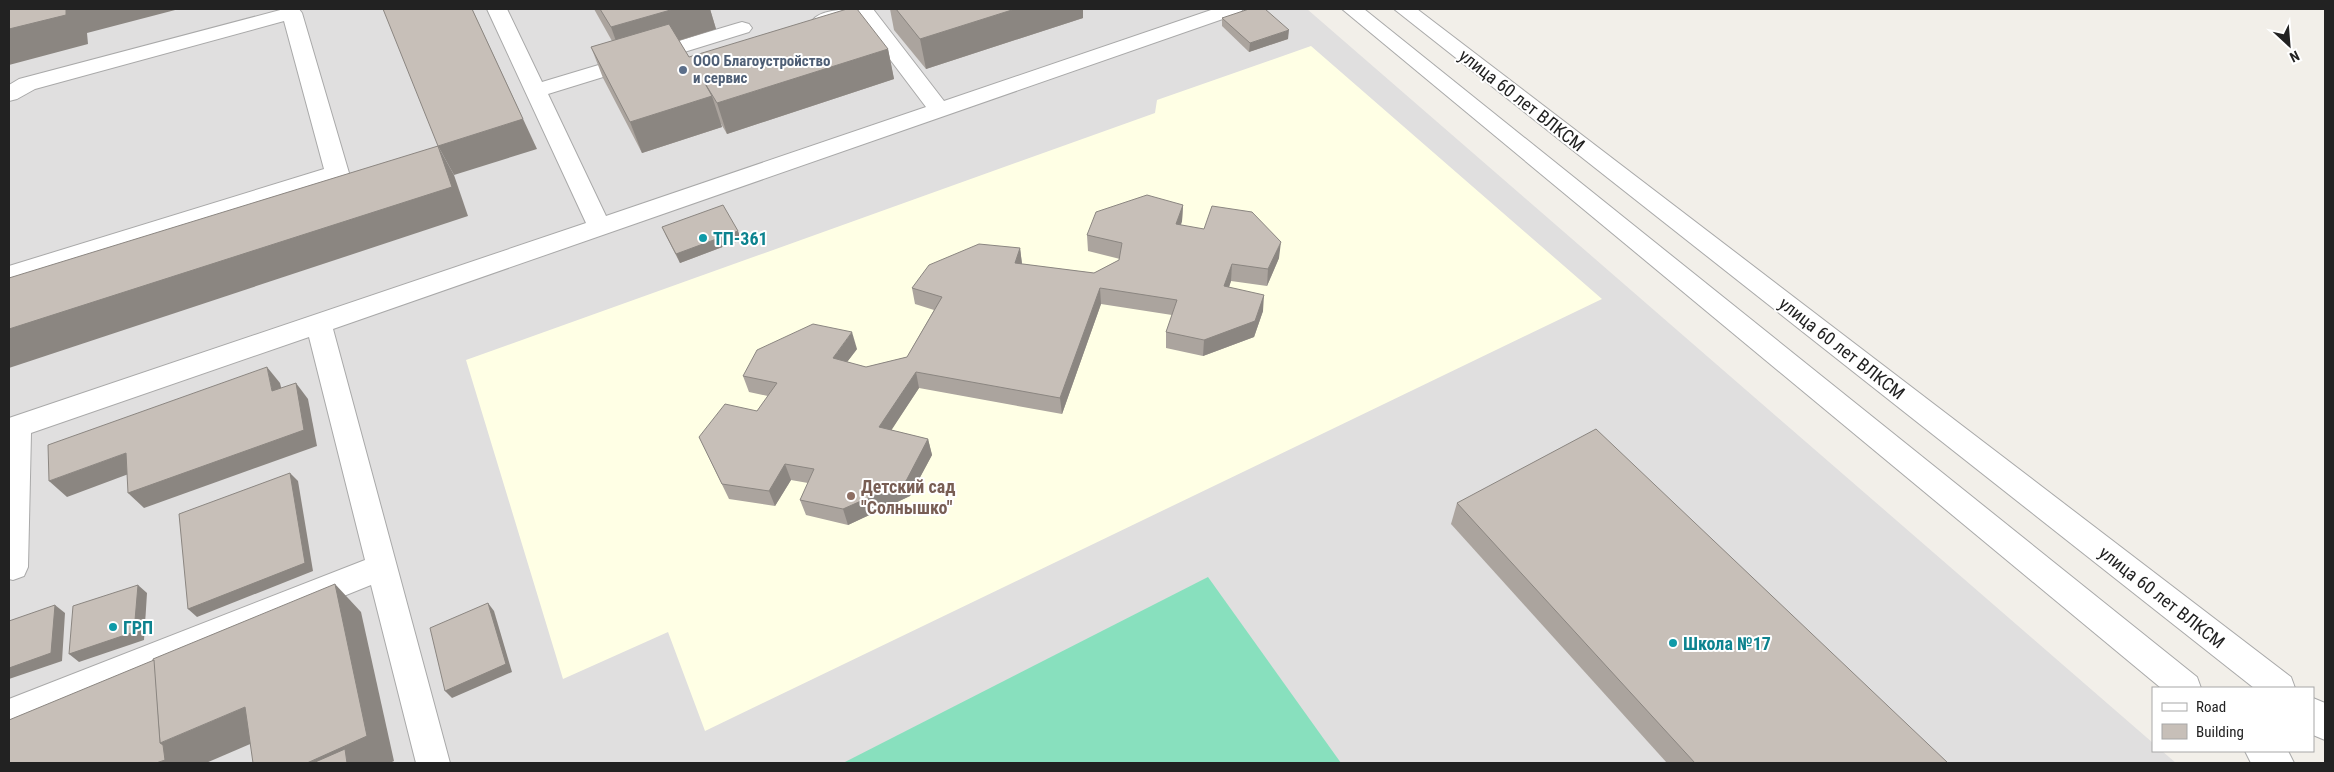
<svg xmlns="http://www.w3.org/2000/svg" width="2334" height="772" font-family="'Roboto Condensed',sans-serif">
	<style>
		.residential { fill: #e0dfdf }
		.education { fill: #ffffe5 }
		.pitch { fill: #88e0be }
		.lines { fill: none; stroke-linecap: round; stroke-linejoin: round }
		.minor-casing { stroke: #a9a9a9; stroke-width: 2 }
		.minor { fill: #fff; fill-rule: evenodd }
		.wall { fill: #aba49e }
		.shaded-wall { fill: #8b8681 }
		.building { fill: #c7bfb8; stroke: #8b8681 }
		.service-dot { fill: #5c6f8a; stroke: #fff; stroke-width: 2 }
		.culture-dot { fill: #0f9aa8; stroke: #fff; stroke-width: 2 }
		.education-dot { fill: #8d6e63; stroke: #fff; stroke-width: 2 }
		.labels { text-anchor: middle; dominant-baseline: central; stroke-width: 4; stroke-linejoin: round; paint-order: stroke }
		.far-service-label { font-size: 15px; font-weight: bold; fill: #4e5e75; stroke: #fff; text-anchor: start }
		.street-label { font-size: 18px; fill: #222; stroke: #fff }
		.culture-label { font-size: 18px; font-weight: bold; fill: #0d838f; stroke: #fff; text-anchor: start }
		.education-label { font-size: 18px; font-weight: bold; fill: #785e54; stroke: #fff; text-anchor: start }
	</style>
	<rect width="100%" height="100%" fill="#f2efe9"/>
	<path class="residential" d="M9 9H1307L2153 743V751H2162L2176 763H9Z"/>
	<path class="education" d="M1311 46 1602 299 705 731 668 632 563 679 466 360 1155 113 1157 100Z"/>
	<path class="pitch" d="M1208 577 1341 763H843Z"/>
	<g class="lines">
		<g class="minor-casing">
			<g id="minor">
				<path d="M284 9H299L302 13 349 173 345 178 9 284V266L324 169 284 21 35 89 17 99 9 101V85L19 79Z"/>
				<path d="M487 9H507L542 82 735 24 742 22 749 24 752 28 749 32 548 94 606 216 926 107 858 17 822 27 815 25 812 21C821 7 857 9 873 9L944 101 1214 9H1243L1240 13 333 329 450 763H416L371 585 9 731V699L365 560 309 337 31 433 28 567 24 576 13 580 9 579V418L586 223Z"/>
				<path d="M1342 9H1364L2197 677 2201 688H2161Z"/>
				<path d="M1394 9H1417L2291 677 2295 688H2254Z"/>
				<path d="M2313 698 2325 703V740L2313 735Z"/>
				<path d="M2245 751H2288L2294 763H2251Z"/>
			</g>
		</g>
		<use href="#minor" class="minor"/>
	</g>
	<g class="wall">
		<path d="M594 9H710L716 29 679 41 689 57 888 49 894 79 727 134 720 122 722 127 642 153 603 78 591 47 612 41Z"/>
		<path d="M890 9H1083V18L926 69 894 30Z"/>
		<path d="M1222 18 1288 39 1249 52 1222 26Z"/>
		<path d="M1183 205 1182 221 1181 225 1279 258 1267 286 1231 281 1229 287 1263 311 1254 337 1203 356 1166 348V332L1172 315 1101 304 1062 414 919 388 891 430 928 439 932 455 910 496 848 525 806 515 800 500 808 483 791 480 775 506 729 499 699 437 757 411 768 396 749 392 743 376 857 349 847 362 866 367 907 357 934 310 915 304 912 288 1020 248 1022 264 1094 273 1119 260 1120 259 1088 251 1087 235Z"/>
		<path d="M662 227 738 231 741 240 680 263 666 236Z"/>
		<path d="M1457 503 1948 763H1667L1451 524Z"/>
	</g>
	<g class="shaded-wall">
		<path d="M66 9H179L87 33 88 44 9 65V29Z"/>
		<path d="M472 9 537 149 454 175 438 146Z"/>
		<path d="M674 9H710L716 29 622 58 611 27Z"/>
		<path d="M1015 9H1083V18L926 69 920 39Z"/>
		<path d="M1289 30 1288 39 1249 52 1250 43Z"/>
		<path d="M888 49 894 79 727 134 717 103Z"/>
		<path d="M712 96 722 127 642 153 630 122Z"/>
		<path d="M438 146 454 175 468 216 9 368V329Z"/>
		<path d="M1183 205 1182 221 1175 240 1176 224Z"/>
		<path d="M738 231 741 240 680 263 676 254Z"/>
		<path d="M1281 242 1279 258 1267 286 1268 269Z"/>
		<path d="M1020 248 1022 264 1015 263Z"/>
		<path d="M1232 264 1231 281 1224 302V286Z"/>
		<path d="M1100 288 1101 304 1062 414 1060 398Z"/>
		<path d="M1264 295 1263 311 1254 337 1203 356 1204 340Z"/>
		<path d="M852 332 857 349 838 374 833 358Z"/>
		<path d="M267 367 280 383 286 407 272 391Z"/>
		<path d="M916 372 919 388 883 443 879 427Z"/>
		<path d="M296 383 308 399 317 446 144 508 128 493Z"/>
		<path d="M928 439 932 455 910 496 848 525 843 509Z"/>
		<path d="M126 453 142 469 67 497 49 481Z"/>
		<path d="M785 464 791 480 775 506 769 491Z"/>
		<path d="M290 473 298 481 313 571 197 617 188 609Z"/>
		<path d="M335 584 361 612 394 761 390 763H307Z"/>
		<path d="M138 585 147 593 144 640 79 662 69 654Z"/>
		<path d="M488 603 494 611 512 672 452 698 445 691Z"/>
		<path d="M55 605 65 613 62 661 9 679V668Z"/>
		<path d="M245 707 276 733 206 763H156L160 743Z"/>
	</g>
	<g class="building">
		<path d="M9 9H66V15L9 29Z"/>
		<path d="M383 9H472L523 119 438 146Z"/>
		<path d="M600 9H674L611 27Z"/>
		<path d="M847 9H857L888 49 717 103 703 80 712 96 630 122 591 47 669 24 689 57Z"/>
		<path d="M896 9H1015L920 39Z"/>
		<path d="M1249 9H1265L1289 30 1250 43 1222 18Z"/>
		<path d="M438 146 452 187 9 329V278Z"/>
		<path d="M1147 195 1183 205 1176 224 1204 229 1212 206 1252 212 1281 242 1268 269 1232 264 1224 286 1264 295 1255 321 1204 340 1166 332 1177 300 1100 288 1060 398 916 372 879 427 928 439 906 481 843 509 800 500 814 469 785 464 769 491 722 484 699 437 725 404 757 411 777 383 743 376 757 350 813 324 852 332 833 358 866 367 907 357 942 297 912 288 929 265 979 244 1020 248 1015 263 1094 273 1119 260 1122 243 1087 235 1096 212Z"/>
		<path d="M723 205 738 231 676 254 662 227Z"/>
		<path d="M267 367 272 391 296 383 304 430 128 493 126 453 49 481 48 445Z"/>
		<path d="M1596 429 1948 763H1695L1457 503Z"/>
		<path d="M290 473 305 563 188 609 179 514Z"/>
		<path d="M335 584 367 736 307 763H253L245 707 160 743 153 659Z"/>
		<path d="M138 585 134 632 69 654 73 606Z"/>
		<path d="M488 603 506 664 445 691 430 628Z"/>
		<path d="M55 605 51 653 9 668V621Z"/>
		<path d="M154 660 160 743 163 745 165 760 156 763H9V720Z"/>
		<path d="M345 749 347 763H313Z"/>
	</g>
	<circle class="service-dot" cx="683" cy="70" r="5"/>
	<g class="culture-dot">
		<circle cx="703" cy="238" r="5"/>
		<circle cx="113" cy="627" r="5"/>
		<circle cx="1673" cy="643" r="5"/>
	</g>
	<circle class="education-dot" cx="851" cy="496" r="5"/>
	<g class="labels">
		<g class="far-service-label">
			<text x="693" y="61">ООО Благоустройство<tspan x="693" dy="17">и сервис</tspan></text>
		</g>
		<g class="street-label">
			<text transform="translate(1522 100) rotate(38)">улица 60 лет ВЛКСМ</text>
			<text transform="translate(1842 348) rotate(38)">улица 60 лет ВЛКСМ</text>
			<text transform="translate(2162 597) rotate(38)">улица 60 лет ВЛКСМ</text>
		</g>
		<g class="culture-label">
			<text x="713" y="238">ТП-361</text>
			<text x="123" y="627">ГРП</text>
			<text x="1683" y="643">Школа №17</text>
		</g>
		<g class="education-label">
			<text x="861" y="486">Детский сад<tspan x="861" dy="21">"Солнышко"</tspan></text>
		</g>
	</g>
	<rect width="2334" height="772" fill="none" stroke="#222222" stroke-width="20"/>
	<rect x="2152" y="687" width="162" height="65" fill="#ffffff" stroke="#a7a7a7"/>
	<rect x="2162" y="703" width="25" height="8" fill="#ffffff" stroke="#a7a7a7"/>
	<text x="2196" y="712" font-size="15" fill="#222222">Road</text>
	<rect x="2162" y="724" width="25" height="15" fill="#c7bfb8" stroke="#a7a7a7"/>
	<text x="2196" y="737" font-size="15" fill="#222222">Building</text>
	<g transform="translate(2289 45) rotate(154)" stroke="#ffffff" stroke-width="4" paint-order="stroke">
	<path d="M0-4L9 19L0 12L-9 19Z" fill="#222222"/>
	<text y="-8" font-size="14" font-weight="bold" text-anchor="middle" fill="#222222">N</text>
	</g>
</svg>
